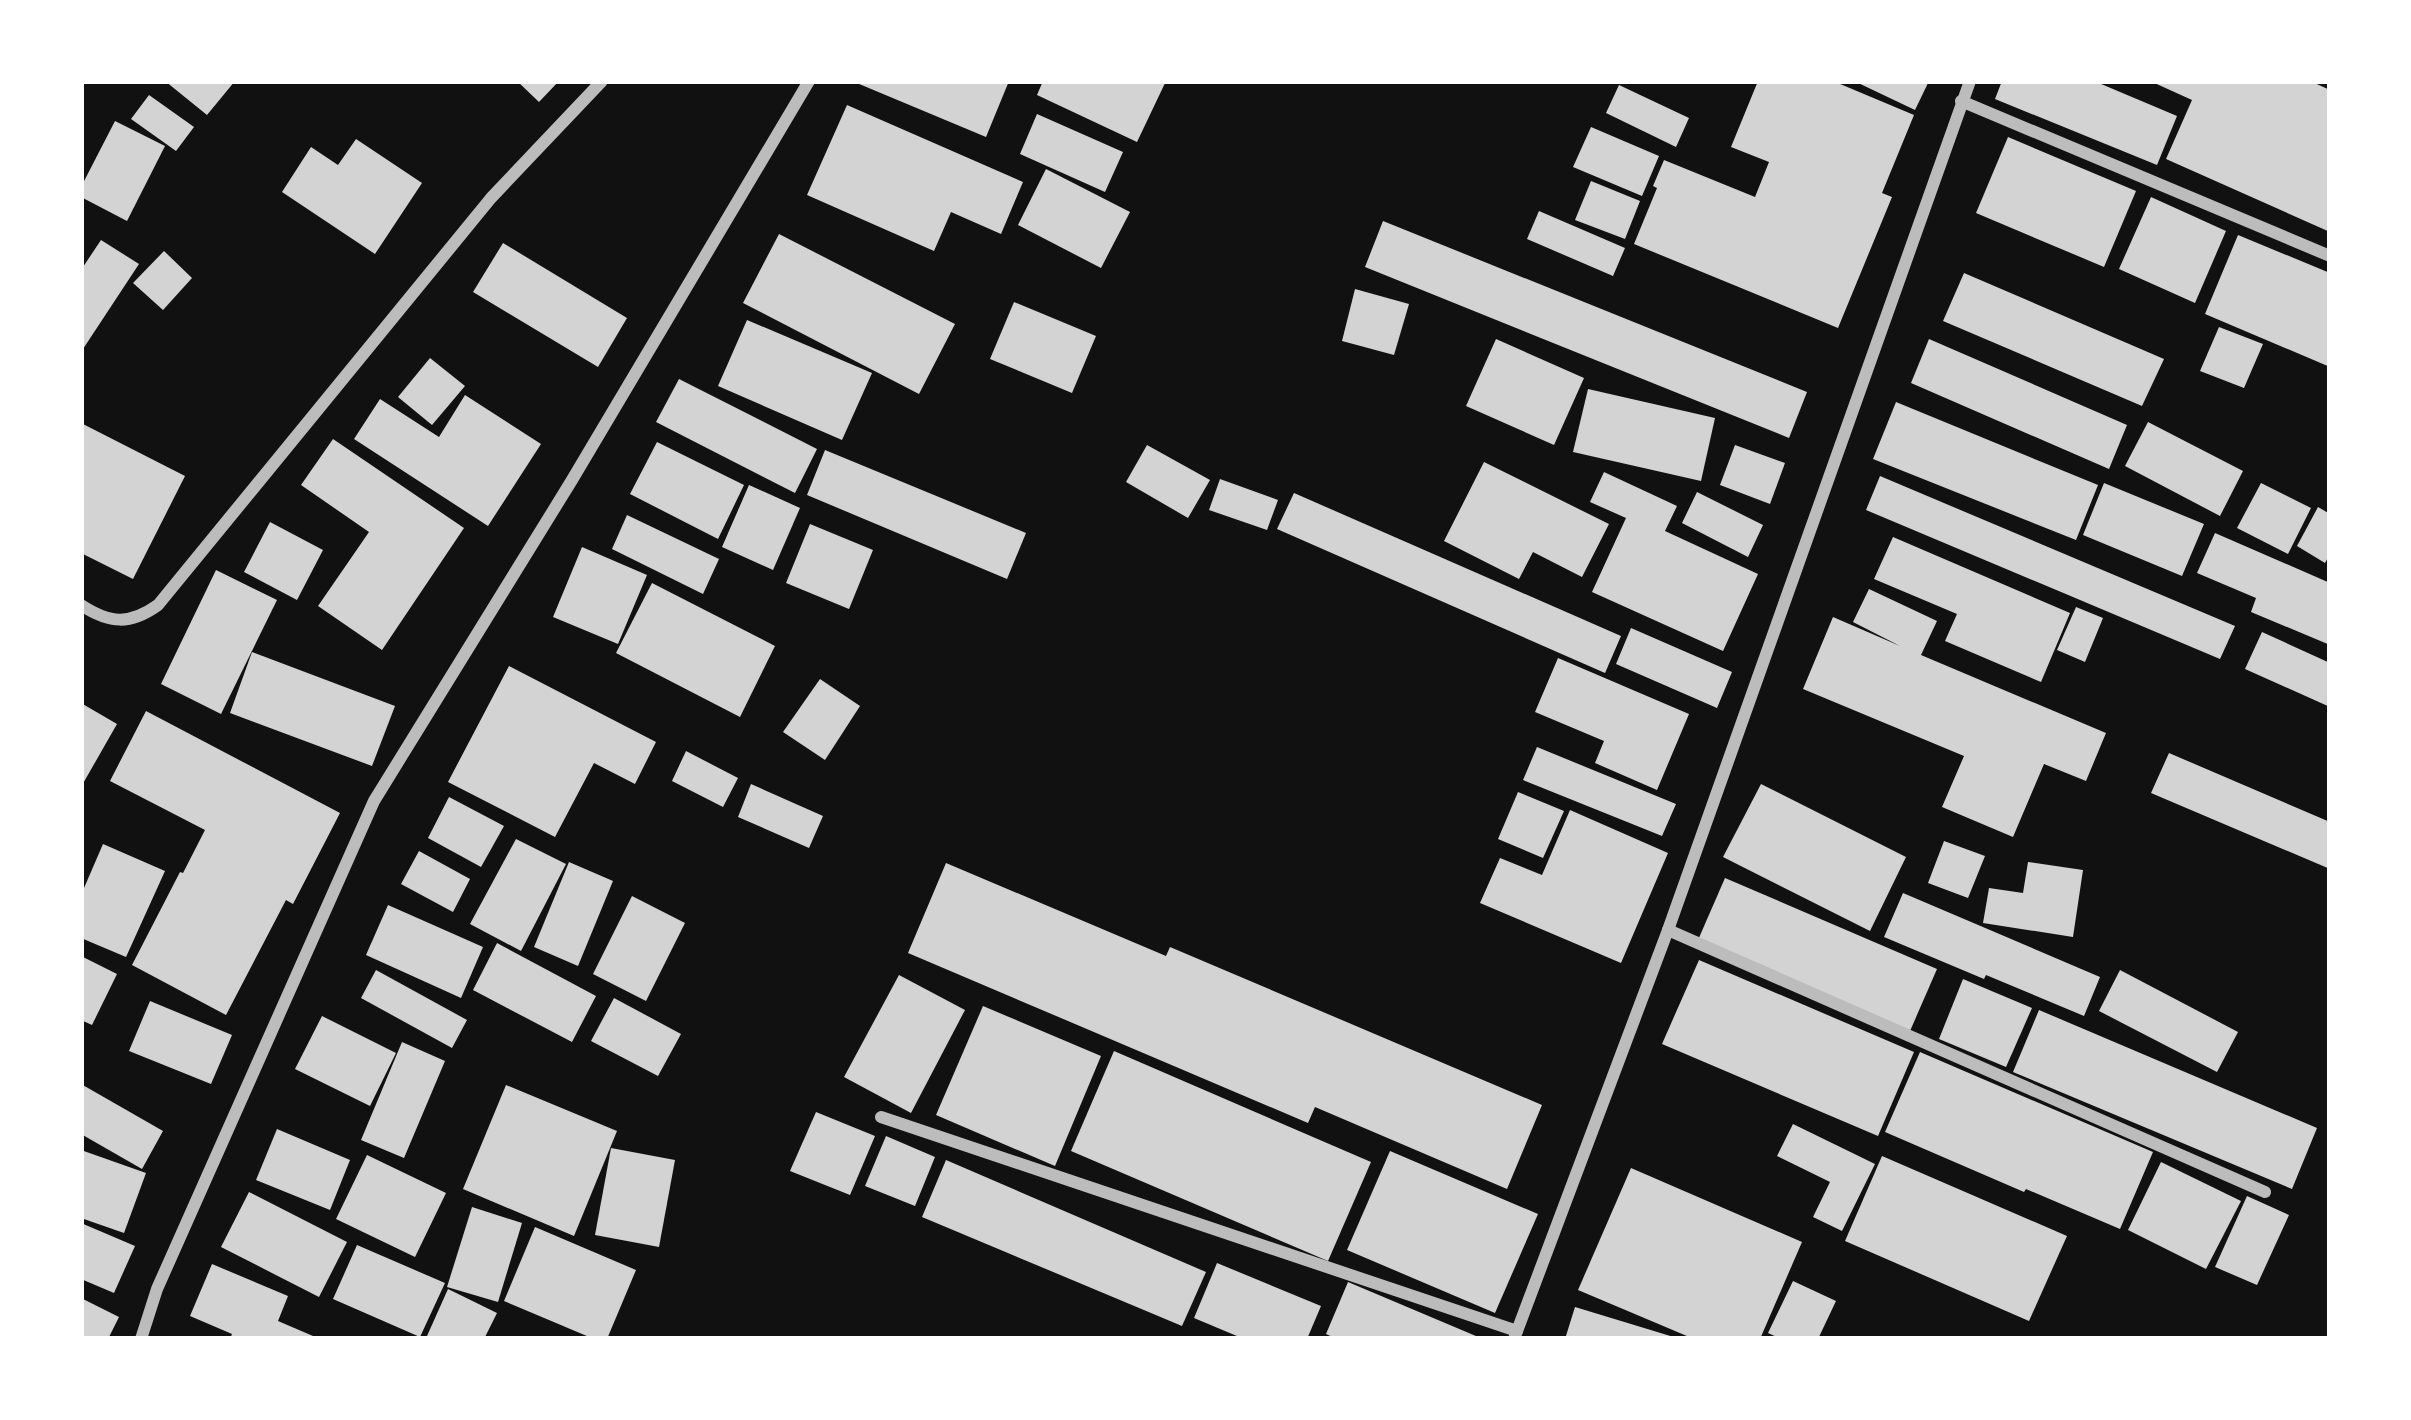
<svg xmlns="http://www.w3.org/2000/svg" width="2411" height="1420" font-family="'Sofia Sans Condensed',sans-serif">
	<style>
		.building { fill: #d3d3d3 }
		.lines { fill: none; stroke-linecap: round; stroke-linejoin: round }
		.minor { stroke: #bcbcbc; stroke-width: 12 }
	</style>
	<rect width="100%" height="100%" fill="#111"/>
	<g class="building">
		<path d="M165 81H235L207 115Z"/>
		<path d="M517 81H559L539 102Z"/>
		<path d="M852 81H1009L986 137Z"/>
		<path d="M1043 81H1166L1137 142 1037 95Z"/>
		<path d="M1758 81H1833L1914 115 1882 193 1892 197 1838 328 1634 244 1657 188 1653 186 1664 160 1755 197 1769 162 1731 147Z"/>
		<path d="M1854 81H1929L1915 110Z"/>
		<path d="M2002 81H2094L2177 116 2157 165 1995 99Z"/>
		<path d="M2150 81H2310L2330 90V232L2166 159 2192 100Z"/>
		<path d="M1619 85 1689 118 1676 147 1606 113Z"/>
		<path d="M149 95 194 127 176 151 131 119Z"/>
		<path d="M847 105 1023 182 1001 234 951 212 934 251 807 195Z"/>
		<path d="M1037 114 1123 152 1105 192 1020 154Z"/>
		<path d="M115 121 165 146 127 221 81 197V187Z"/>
		<path d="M1591 127 1659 156 1642 196 1573 167Z"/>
		<path d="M2008 137 2136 191 2104 267 1976 213Z"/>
		<path d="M356 139 422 183 375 254 282 192 311 147 338 165Z"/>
		<path d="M1046 169 1130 212 1101 268 1018 225Z"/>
		<path d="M1591 181 1640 201 1625 239 1575 220Z"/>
		<path d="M2151 197 2226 231 2195 303 2119 269Z"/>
		<path d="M1539 211 1625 248 1613 276 1527 239Z"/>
		<path d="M1383 221 1807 392 1789 438 1365 267Z"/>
		<path d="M779 234 955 324 919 394 743 303Z"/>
		<path d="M2238 235 2330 273V367L2205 314Z"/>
		<path d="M101 240 139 264 81 352V270Z"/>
		<path d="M503 243 627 318 598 367 473 292Z"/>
		<path d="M164 251 192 278 163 310 133 283Z"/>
		<path d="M1964 273 2164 359 2142 406 1943 321Z"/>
		<path d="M1355 289 1409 304 1394 355 1342 341Z"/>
		<path d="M1014 302 1096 336 1072 393 990 359Z"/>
		<path d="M747 320 872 373 842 440 718 386Z"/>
		<path d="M2219 327 2263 344 2244 388 2200 371Z"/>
		<path d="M1496 339 1584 378 1554 445 1466 406Z"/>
		<path d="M1929 339 2127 425 2109 469 1911 383Z"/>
		<path d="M430 358 465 386 432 425 398 397Z"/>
		<path d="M679 379 817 449 795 493 656 422Z"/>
		<path d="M1588 389 1715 418 1701 481 1573 452Z"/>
		<path d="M465 395 541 444 488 526 354 439 380 399 439 437Z"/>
		<path d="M1896 402 2098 485 2076 540 1873 459Z"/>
		<path d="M2148 422 2243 471 2220 516 2125 466Z"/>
		<path d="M81 423 185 476 133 579 81 553Z"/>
		<path d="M333 439 464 528 382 650 318 606 369 532 301 485Z"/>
		<path d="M657 442 744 485 718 539 630 494Z"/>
		<path d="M1147 445 1210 480 1188 518 1126 482Z"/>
		<path d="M1735 445 1785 463 1770 504 1720 485Z"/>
		<path d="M825 450 1026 533 1007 579 807 495Z"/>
		<path d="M1484 462 1609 524 1582 577 1533 552 1519 579 1444 541Z"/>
		<path d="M1604 472 1677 506 1665 531 1758 574 1723 651 1592 592 1626 518 1590 502Z"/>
		<path d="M1880 476 2235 626 2220 659 1866 510Z"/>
		<path d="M1220 479 1278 500 1267 530 1209 510Z"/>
		<path d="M2104 483 2204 524 2182 576 2083 535Z"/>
		<path d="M2261 483 2311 508 2288 554 2237 528Z"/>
		<path d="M749 485 800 508 773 570 722 547Z"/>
		<path d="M1697 492 1763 525 1748 557 1682 523Z"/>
		<path d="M1294 493 1621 636 1605 673 1277 529Z"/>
		<path d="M2318 507 2330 514V554L2325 563 2297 546Z"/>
		<path d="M627 515 719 559 703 594 612 549Z"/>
		<path d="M270 522 323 550 297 600 244 572Z"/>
		<path d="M810 524 873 550 849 609 786 583Z"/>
		<path d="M2215 533 2330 583V645L2251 612 2256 598 2197 573Z"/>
		<path d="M1893 537 2070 613 2041 682 1945 641 1957 614 1874 579Z"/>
		<path d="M582 547 647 575 618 644 553 617Z"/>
		<path d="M216 570 277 600 221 714 161 684Z"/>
		<path d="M652 583 775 646 740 717 616 653Z"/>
		<path d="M1869 589 1937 621 1921 655 2106 733 2086 781 2044 764 2013 837 1942 807 1964 756 1803 689 1833 617 1900 646 1853 622Z"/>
		<path d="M2076 607 2103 618 2085 662 2057 650Z"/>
		<path d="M1631 628 1732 672 1717 708 1616 664Z"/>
		<path d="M2262 632 2330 663V707L2245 669Z"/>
		<path d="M252 652 395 706 372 766 230 713Z"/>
		<path d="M1558 658 1689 714 1657 790 1595 763 1604 741 1535 712Z"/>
		<path d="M509 666 656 742 635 784 594 763 555 837 448 782Z"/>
		<path d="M820 679 860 706 825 760 783 732Z"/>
		<path d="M81 703 117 724 81 787Z"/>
		<path d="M146 711 340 813 293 904 286 900 226 1015 132 965 180 872 183 873 205 830 110 781Z"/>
		<path d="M1537 747 1676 804 1662 836 1523 780Z"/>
		<path d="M686 751 738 778 723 807 672 781Z"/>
		<path d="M2169 753 2330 822V869L2151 793Z"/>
		<path d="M751 784 823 816 809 848 738 817Z"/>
		<path d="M1761 784 1906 857 1870 931 1723 857Z"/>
		<path d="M1518 792 1564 811 1543 858 1498 839Z"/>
		<path d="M449 797 504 826 481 867 428 838Z"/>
		<path d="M1570 810 1668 853 1621 963 1480 903 1500 858 1542 875Z"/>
		<path d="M516 839 566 864 521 951 470 924Z"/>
		<path d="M1944 841 1985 856 1968 898 1928 883Z"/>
		<path d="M103 844 165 871 126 957 81 938V895Z"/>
		<path d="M419 851 470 879 453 912 401 884Z"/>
		<path d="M569 862 613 881 578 966 534 947Z"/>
		<path d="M2028 862 2083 870 2073 937 1983 923 1989 888 2023 893Z"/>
		<path d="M946 863 1166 956 1170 947 1542 1105 1507 1189 1315 1107 1308 1123 908 953Z"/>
		<path d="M1725 878 1937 969 1910 1031 1698 940Z"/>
		<path d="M1903 893 2100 977 2084 1016 1986 975 1984 979 1884 937Z"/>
		<path d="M632 896 685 923 646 1001 593 974Z"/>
		<path d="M388 905 483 947 461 998 366 955Z"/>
		<path d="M497 943 596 996 572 1042 473 990Z"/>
		<path d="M81 956 117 974 92 1025 81 1020Z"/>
		<path d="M1699 960 1914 1052 1878 1136 1662 1044Z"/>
		<path d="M376 970 467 1020 452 1048 361 998Z"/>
		<path d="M2120 970 2238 1032 2217 1072 2099 1011Z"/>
		<path d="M899 975 965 1010 911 1113 844 1077Z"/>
		<path d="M1963 979 2032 1008 2006 1067 1939 1039Z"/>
		<path d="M614 998 681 1034 658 1076 591 1041Z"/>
		<path d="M150 1001 232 1035 211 1084 129 1051Z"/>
		<path d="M983 1006 1101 1056 1055 1166 936 1115Z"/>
		<path d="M2039 1010 2317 1128 2292 1189 2013 1072Z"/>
		<path d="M322 1016 396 1053 370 1106 295 1069Z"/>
		<path d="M402 1042 445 1061 404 1158 361 1140Z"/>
		<path d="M1114 1051 1371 1162 1328 1261 1071 1151Z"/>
		<path d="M1920 1052 2153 1152 2120 1229 2026 1189 2024 1192 1885 1132Z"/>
		<path d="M81 1084 163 1131 142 1169 81 1134Z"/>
		<path d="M506 1085 617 1131 574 1236 463 1189Z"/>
		<path d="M816 1112 875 1136 850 1195 790 1171Z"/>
		<path d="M1793 1124 1875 1164 1842 1231 1813 1217 1830 1182 1777 1156Z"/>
		<path d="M277 1129 350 1160 330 1210 256 1180Z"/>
		<path d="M886 1136 935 1157 915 1206 865 1186Z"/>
		<path d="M611 1148 675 1160 659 1247 595 1235Z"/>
		<path d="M81 1150 146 1173 124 1233 81 1218Z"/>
		<path d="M1390 1151 1538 1214 1495 1313 1347 1250Z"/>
		<path d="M367 1155 446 1193 415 1257 336 1219Z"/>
		<path d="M1882 1156 2067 1236 2029 1321 1845 1241Z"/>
		<path d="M946 1160 1206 1272 1182 1326 922 1217Z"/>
		<path d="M2161 1162 2241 1201 2206 1269 2128 1230Z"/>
		<path d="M1631 1168 1802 1242 1760 1339H1694L1578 1290Z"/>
		<path d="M249 1192 347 1242 319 1297 221 1247Z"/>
		<path d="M2247 1196 2289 1215 2257 1285 2215 1267Z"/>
		<path d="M472 1207 522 1223 498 1302 447 1287Z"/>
		<path d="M81 1223 135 1246 114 1293 81 1279Z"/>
		<path d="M535 1227 636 1270 607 1339H594L504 1301Z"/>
		<path d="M357 1245 445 1283 420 1337 333 1299Z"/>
		<path d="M1217 1263 1321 1306 1307 1339H1244L1194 1318Z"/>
		<path d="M212 1264 288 1296 278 1321 320 1339H230L232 1334 190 1316Z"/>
		<path d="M1793 1281 1836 1301 1818 1339H1781L1768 1333Z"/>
		<path d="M1348 1282 1483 1339H1337L1326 1334Z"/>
		<path d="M448 1289 497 1313 484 1339H433L427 1336Z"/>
		<path d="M81 1298 119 1317 108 1339H81Z"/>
		<path d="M1575 1307 1677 1338V1339H1565Z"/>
	</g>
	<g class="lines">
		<g class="minor">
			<path d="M1961 101 2330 256"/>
			<path d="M81 605C110 624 130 625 158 605L491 198 602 81"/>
			<path d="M1668 930 2265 1192"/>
			<path d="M881 1117 1517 1331"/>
			<path d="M141 1339 157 1289 374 801 572 480 809 81"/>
			<path d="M1514 1339 1668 930 1970 81"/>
		</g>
	</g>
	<rect width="2411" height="1420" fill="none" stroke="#ffffff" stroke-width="168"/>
</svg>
